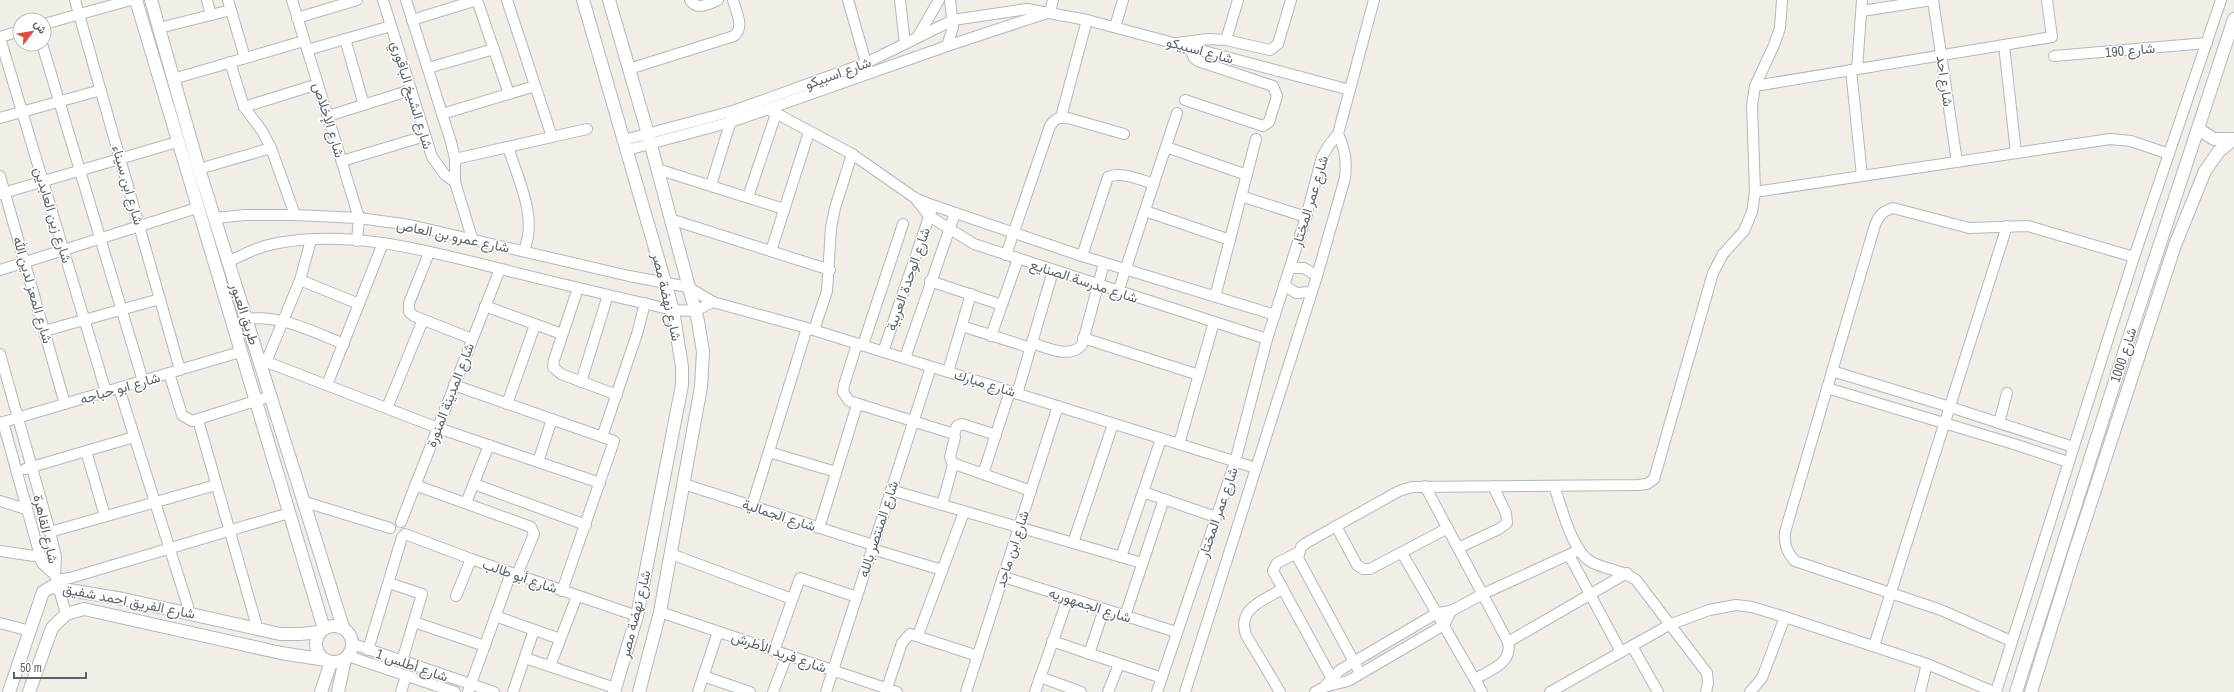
<svg xmlns="http://www.w3.org/2000/svg" width="2234" height="692" font-family="'Archivo Narrow',Vazirmatn,sans-serif">
	<style>
		.lines { fill: none; stroke-linecap: round; stroke-linejoin: round }
		.minor-casing { stroke: #b4b7bb; stroke-width: 12 }
		.tertiary-casing { stroke: #b4b7bb; stroke-width: 14 }
		.minor { stroke: #fff; stroke-width: 10 }
		.tertiary { stroke: #fff; stroke-width: 12 }
		.labels { text-anchor: middle; dominant-baseline: central; stroke-width: 3; stroke-linejoin: round; paint-order: stroke }
		.street-label { font-size: 14px; fill: #5e6267; stroke: #fff }
	</style>
	<rect width="100%" height="100%" fill="#f0eee7"/>
	<g class="lines">
		<g class="minor-casing">
			<g id="minor">
				<path d="M75 0 180 370"/>
				<path d="M207 0 211 15"/>
				<path d="M228 0 245 58"/>
				<path d="M292 0 359 218 357 241"/>
				<path d="M383 0 432 157 445 175 455 182"/>
				<path d="M406 0 451 142 455 159V182L472 238"/>
				<path d="M477 0 509 94"/>
				<path d="M507 0 552 137"/>
				<path d="M690 0C697 11 709 4 718 0"/>
				<path d="M848 0 866 63"/>
				<path d="M900 0 905 44"/>
				<path d="M1933 0 1957 162"/>
				<path d="M1862 11 1932 0"/>
				<path d="M1050 12 1053 0"/>
				<path d="M297 18 357 0"/>
				<path d="M412 20 477 0"/>
				<path d="M44 24 131 0"/>
				<path d="M1115 27 1123 0"/>
				<path d="M159 28 231 10"/>
				<path d="M918 36 939 0"/>
				<path d="M0 37 20 31"/>
				<path d="M0 38 106 392"/>
				<path d="M345 39 364 105"/>
				<path d="M1226 40 1238 0"/>
				<path d="M1177 43 1208 39 1226 40 1270 50 1278 44 1291 0"/>
				<path d="M42 44 143 381"/>
				<path d="M2004 45 2016 153"/>
				<path d="M947 46 953 27 950 0"/>
				<path d="M307 50 391 26"/>
				<path d="M2054 56 2207 43"/>
				<path d="M230 62 244 107 262 131 271 148 295 215"/>
				<path d="M428 68 494 49"/>
				<path d="M629 69 734 36C745 27 736 12 733 0"/>
				<path d="M1857 69 1862 0"/>
				<path d="M1851 70 1862 176"/>
				<path d="M173 79 304 41"/>
				<path d="M1755 86 2052 37 2047 0"/>
				<path d="M1185 100 1263 126 1269 122 1277 96 1273 86 1198 61 1194 58 1190 48"/>
				<path d="M244 107 318 84"/>
				<path d="M768 109 852 154 915 198 932 205 1082 256 1275 315"/>
				<path d="M442 114 535 86"/>
				<path d="M328 116 411 90"/>
				<path d="M1061 117 1087 20"/>
				<path d="M0 118 101 90"/>
				<path d="M624 140 733 111 866 63 953 20 1027 9 1087 20 1350 90"/>
				<path d="M508 147C518 179 538 218 524 250"/>
				<path d="M1166 147 1247 175"/>
				<path d="M627 150 731 122 947 46 1050 12"/>
				<path d="M455 159 587 129"/>
				<path d="M342 161 425 136"/>
				<path d="M199 169 271 148"/>
				<path d="M657 169 784 209"/>
				<path d="M0 176 65 404"/>
				<path d="M711 185 732 117"/>
				<path d="M1755 192 2110 139 2131 141 2169 154"/>
				<path d="M0 194 177 142"/>
				<path d="M1241 196 1306 217"/>
				<path d="M748 197 776 114"/>
				<path d="M915 198 929 216 974 244 1267 339"/>
				<path d="M1145 211 1230 240"/>
				<path d="M215 218 245 215H295L359 218 410 225 629 276 688 287 713 302 807 328 1256 468"/>
				<path d="M670 219 830 270"/>
				<path d="M771 251 809 132"/>
				<path d="M429 253 409 303V312L414 316 472 339"/>
				<path d="M1006 255 1050 126C1055 118 1059 117 1068 118L1124 134"/>
				<path d="M1082 256 1108 177C1121 171 1141 180 1154 184"/>
				<path d="M228 262C244 254 260 246 278 243 357 228 442 255 517 273 569 286 621 298 673 310L695 311 713 302"/>
				<path d="M1290 268H1304L1317 276"/>
				<path d="M0 270 197 208"/>
				<path d="M300 280 359 304"/>
				<path d="M930 281 1002 305"/>
				<path d="M1284 285 1296 293 1312 292"/>
				<path d="M578 288 554 360 553 367 561 374 617 395"/>
				<path d="M1118 292 1177 113"/>
				<path d="M1215 297 1256 139"/>
				<path d="M485 306 562 334"/>
				<path d="M246 319C280 314 313 332 344 344"/>
				<path d="M962 326 1031 348"/>
				<path d="M814 330 827 291 831 228 835 208 852 154"/>
				<path d="M44 331 160 299"/>
				<path d="M991 336 1018 259"/>
				<path d="M1083 338 1199 375"/>
				<path d="M1032 343C1048 348 1069 359 1082 345L1104 263"/>
				<path d="M857 344 844 385 843 392 849 401 954 434 955 437 950 457 953 465 942 505"/>
				<path d="M863 345 903 224"/>
				<path d="M883 352 931 211"/>
				<path d="M0 354 50 532 56 557 55 575 66 614"/>
				<path d="M905 358 955 213"/>
				<path d="M259 359 438 428 600 483"/>
				<path d="M266 362 300 280 311 240"/>
				<path d="M1832 371 1950 407 2073 447"/>
				<path d="M948 372 971 294"/>
				<path d="M169 373 182 415 192 421 271 396"/>
				<path d="M581 382 608 295"/>
				<path d="M327 385 383 243"/>
				<path d="M454 385 614 441 562 591"/>
				<path d="M119 388 190 613"/>
				<path d="M1827 388 2014 444 2068 462"/>
				<path d="M1017 394 1053 271"/>
				<path d="M507 404 535 325"/>
				<path d="M387 408 423 320"/>
				<path d="M198 420 258 630"/>
				<path d="M3 422 42 563 55 575"/>
				<path d="M0 423 240 352"/>
				<path d="M1999 423 2007 393"/>
				<path d="M954 434 957 426 962 424 996 435"/>
				<path d="M602 437 637 334 645 303"/>
				<path d="M1179 444 1214 322"/>
				<path d="M86 451 105 516"/>
				<path d="M769 452 836 472"/>
				<path d="M538 462 552 419"/>
				<path d="M952 463 1031 491"/>
				<path d="M25 469 134 437"/>
				<path d="M983 474 1010 391"/>
				<path d="M474 484 586 525"/>
				<path d="M684 484 873 545"/>
				<path d="M415 485 531 527 534 534 517 575"/>
				<path d="M1425 486 1508 642C1513 663 1491 670 1475 679"/>
				<path d="M1554 486C1562 508 1572 553 1593 563 1608 570 1623 570 1636 580L1707 673 1708 683 1706 692"/>
				<path d="M891 490 1142 563"/>
				<path d="M1143 492 1216 517"/>
				<path d="M0 501 26 509"/>
				<path d="M305 502 390 528"/>
				<path d="M466 503 489 445"/>
				<path d="M752 506 807 328"/>
				<path d="M401 522 500 269"/>
				<path d="M1336 526 1357 565 1363 569H1370L1448 528"/>
				<path d="M819 528 857 405"/>
				<path d="M50 532 216 485"/>
				<path d="M405 534 471 559 637 616"/>
				<path d="M1073 543 1113 424"/>
				<path d="M1458 548 1499 529 1507 523 1506 513 1493 486"/>
				<path d="M872 549 942 570"/>
				<path d="M0 551 41 557"/>
				<path d="M1299 552 1277 563 1273 571 1331 677"/>
				<path d="M1402 553 1482 692"/>
				<path d="M671 554 792 599"/>
				<path d="M1569 555 1621 652"/>
				<path d="M1121 557 1161 439"/>
				<path d="M1004 577 1176 632"/>
				<path d="M56 580 70 578 289 513"/>
				<path d="M389 583 422 594 402 661"/>
				<path d="M456 596 471 559"/>
				<path d="M660 612 897 692"/>
				<path d="M495 616 560 639"/>
				<path d="M1125 616 1164 499"/>
				<path d="M414 622 485 646"/>
				<path d="M0 623 30 631"/>
				<path d="M918 635 964 512"/>
				<path d="M1052 641 1162 678"/>
				<path d="M2011 641 1941 610 1795 561C1787 552 1784 545 1785 532L1875 225C1879 215 1883 211 1893 208L1969 228 2028 226 2134 257"/>
				<path d="M1508 642 1627 573"/>
				<path d="M353 644 494 692"/>
				<path d="M1632 646 1658 692"/>
				<path d="M1874 646 2007 226"/>
				<path d="M368 650 402 537"/>
				<path d="M774 651 800 578 857 597"/>
				<path d="M1089 654 1104 609"/>
				<path d="M348 656 455 692"/>
				<path d="M525 658 615 688"/>
				<path d="M550 666 577 596"/>
				<path d="M1360 673 1298 558 1301 547 1306 543 1399 491 1412 487 1638 485 1647 484 1654 479 1713 273 1723 254 1744 231 1752 212 1755 192 1752 105 1755 86 1774 45 1780 28 1782 0"/>
				<path d="M703 676 750 692"/>
				<path d="M1040 677 1081 692"/>
				<path d="M1324 687 1340 670 1437 613 1451 611 1483 594 1579 550"/>
				<path d="M887 688 902 643 910 634 978 656"/>
				<path d="M401 692 406 676"/>
				<path d="M468 692 511 573"/>
				<path d="M513 692 534 630"/>
				<path d="M698 692 718 632"/>
				<path d="M773 692 787 655"/>
				<path d="M826 692 931 367"/>
				<path d="M966 692 1058 406"/>
				<path d="M1035 692 1068 598"/>
				<path d="M1108 692 1119 664"/>
				<path d="M1157 692 1235 462 1267 339 1306 217 1322 157 1329 145 1338 134 1374 0"/>
				<path d="M1185 692 1317 276 1345 178C1347 161 1345 149 1338 134"/>
				<path d="M1280 692 1246 635C1237 608 1263 601 1282 589"/>
				<path d="M1315 692 1324 687 1348 681 1444 625 1451 611"/>
				<path d="M1550 692 1669 625 1709 610 1736 605 1752 607 1785 617 1927 664 1994 692"/>
				<path d="M1750 692 1762 678 1785 617"/>
				<path d="M1920 692 1927 664"/>
				<path d="M1996 692 2134 257 2221 0"/>
			</g>
		</g>
		<g class="tertiary-casing">
			<g id="tertiary">
				<path d="M136 0 324 629"/>
				<path d="M151 0 199 169 343 627"/>
				<path d="M583 0 673 310 682 367V385L637 616 614 692"/>
				<path d="M609 0 648 134 698 321 703 352 701 387 660 612 639 692"/>
				<path d="M2198 129 2214 139H2234"/>
				<circle cx="334" cy="644" r="18"/>
				<path d="M9 692 43 592 51 587 123 599 280 634H300L320 632"/>
				<path d="M29 692 52 628 66 614 84 609 281 653 326 660"/>
				<path d="M321 692 331 662"/>
				<path d="M338 692 345 659"/>
				<path d="M2016 692 2122 359 2234 19"/>
				<path d="M2031 692 2074 554 2175 245 2205 171 2219 151 2234 139"/>
			</g>
		</g>
		<use href="#minor" class="minor"/>
		<use href="#tertiary" class="tertiary"/>
	</g>
	<g class="labels">
		<g class="street-label">
			<text transform="translate(1200 50) rotate(15)">شارع اسبيكو</text>
			<text transform="translate(2130 50) rotate(-5)">شارع 190</text>
			<text transform="translate(838 73) rotate(-20)">شارع اسبيكو</text>
			<text transform="translate(1945 81) rotate(82)">شارع احد</text>
			<text transform="translate(412 95) rotate(73)">شارع الشيخ الباقوري</text>
			<text transform="translate(329 120) rotate(73)">شارع الإخلاص</text>
			<text transform="translate(128 185) rotate(74)">شارع ابن سيناء</text>
			<text transform="translate(1310 201) rotate(-73)">شارع عمر المختار</text>
			<text transform="translate(53 215) rotate(73)">شارع زين العابدين</text>
			<text transform="translate(453 236) rotate(12)">شارع عمرو بن العاص</text>
			<text transform="translate(908 279) rotate(-71)">شارع الوحدة العربية</text>
			<text transform="translate(1084 281) rotate(18)">شارع مدرسة الصنايع</text>
			<text transform="translate(33 290) rotate(74)">شارع المعز لدين الله</text>
			<text transform="translate(667 297) rotate(77)">شارع نهضة مصر</text>
			<text transform="translate(245 314) rotate(72)">طريق العبور</text>
			<text transform="translate(2123 355) rotate(-72)">شارع 1000</text>
			<text transform="translate(985 383) rotate(17)">شارع مبارك</text>
			<text transform="translate(120 388) rotate(-16)">شارع ابو حباجه</text>
			<text transform="translate(450 395) rotate(-69)">شارع المدينة المنورة</text>
			<text transform="translate(1218 512) rotate(-71)">شارع عمر المختار</text>
			<text transform="translate(779 515) rotate(18)">شارع الجمالية</text>
			<text transform="translate(46 529) rotate(77)">شارع القاهرة</text>
			<text transform="translate(878 529) rotate(-72)">شارع المنتصر بالله</text>
			<text transform="translate(1012 549) rotate(-72)">شارع ابن ماجد</text>
			<text transform="translate(520 576) rotate(19)">شارع أبو طالب</text>
			<text transform="translate(129 601) rotate(11)">شارع الفريق احمد شفيق</text>
			<text transform="translate(1090 605) rotate(18)">شارع الجمهوريه</text>
			<text transform="translate(635 614) rotate(-76)">شارع نهضة مصر</text>
			<text transform="translate(779 652) rotate(19)">شارع فريد الأطرش</text>
			<text transform="translate(412 665) rotate(19)">شارع أطلس 1</text>
		</g>
	</g>
	<g transform="translate(32 32) rotate(59)"><circle r="19" fill="#ffffff" stroke="#bfc0c2"/>
	<path d="M0-3L7 15L0 10L-7 15Z" fill="#e74936"/>
	<text y="-6" font-size="11" font-weight="bold" text-anchor="middle" fill="#5e6267">ش</text>
	</g>
	<path d="M14 672v6h72v-6" fill="none" stroke="#5e6267" stroke-width="2"/>
	<text x="20" y="672" font-size="12" fill="#5e6267" stroke="#ffffff" stroke-width="3" paint-order="stroke">50 m</text>
</svg>
